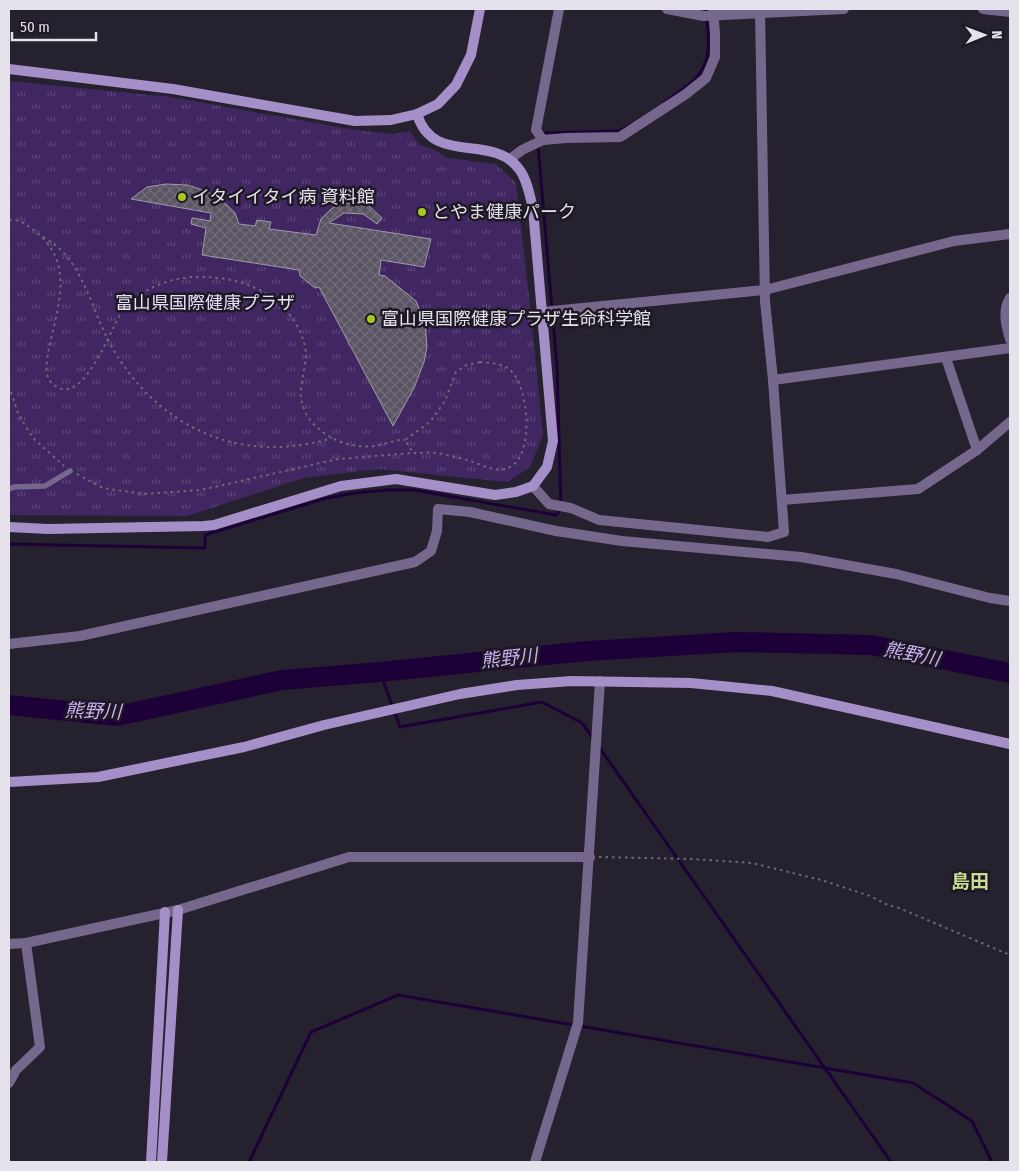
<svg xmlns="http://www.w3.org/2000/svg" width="1019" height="1171" font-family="'Fira Sans Condensed','Noto Sans JP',sans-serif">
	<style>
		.park { fill: url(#park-tufts) }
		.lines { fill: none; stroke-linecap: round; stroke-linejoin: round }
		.stream { stroke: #1c0037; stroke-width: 3 }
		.river { stroke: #1c0037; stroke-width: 20 }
		.building { fill: url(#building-cross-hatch); stroke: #9f9aaa }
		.path { stroke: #6e6a75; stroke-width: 2; stroke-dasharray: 2.5 4; stroke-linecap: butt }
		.lane { stroke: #76688d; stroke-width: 5.5 }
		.street { stroke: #76688d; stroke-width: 10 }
		.secondary { stroke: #a58fc9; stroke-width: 10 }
		.poi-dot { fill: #a6c821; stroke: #1d1824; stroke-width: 2 }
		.labels { text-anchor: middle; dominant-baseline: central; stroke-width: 5; stroke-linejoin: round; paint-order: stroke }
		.poi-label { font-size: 18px; fill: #e5e2eb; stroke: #1d1824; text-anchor: start }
		.park-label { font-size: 18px; fill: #e7dff6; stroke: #1d1824 }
		.water-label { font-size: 19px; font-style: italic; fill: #cab1f3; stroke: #1d1824 }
		.neighbourhood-label { font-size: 19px; font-weight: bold; fill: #c6dc91; stroke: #1d1824 }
	</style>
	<defs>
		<pattern id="park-tufts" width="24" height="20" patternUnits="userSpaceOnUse" patternTransform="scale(1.25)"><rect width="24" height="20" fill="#412762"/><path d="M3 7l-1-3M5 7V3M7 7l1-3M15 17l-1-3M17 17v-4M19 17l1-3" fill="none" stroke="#5c4679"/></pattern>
		<pattern id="building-cross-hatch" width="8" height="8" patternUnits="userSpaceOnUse" patternTransform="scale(1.25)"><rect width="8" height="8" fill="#5a5463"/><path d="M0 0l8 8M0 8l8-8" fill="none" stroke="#726c7a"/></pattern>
	</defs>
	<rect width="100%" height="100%" fill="#26212e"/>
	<path class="park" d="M9 81 171 97 355 130 393 134 410 131 419 145 431 148 448 158 496 164 516 183 532 323 543 435 530 467 508 482 378 469 304 478 187 516 9 515Z"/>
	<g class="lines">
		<g class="stream">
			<path d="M664 103C674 95 687 88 695 79 714 59 708 34 706 9"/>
			<path d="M543 135 544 133 619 131 632 124"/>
			<path d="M9 544 205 548V535L323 499 354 493 388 490H414L556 515 561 509 557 368 538 145"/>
			<path d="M380 672 400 727 542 702 582 723 593 738"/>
			<path d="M599 747 891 1162"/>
			<path d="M249 1162 311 1032 398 995 913 1083 972 1121 992 1162"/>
		</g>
		<path class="river" d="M9 705 117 716 282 680 380 672 587 651 737 642 871 645 1010 673"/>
	</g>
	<path class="building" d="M166 184 188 185 208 192 225 203 235 213 239 224 255 226 257 220 271 222 269 229 316 235 321 219 331 209 343 203 357 204 369 206 382 218 377 224 363 214 344 213 329 223 431 239 424 267 381 260 379 275 385 276 416 301 425 323 427 347 424 362 414 388 393 426 319 287 315 288 300 276 299 270 202 255 206 228 191 224 192 218 210 221 211 213 131 199 147 187Z"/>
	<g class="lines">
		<g class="path">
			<path d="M9 220C21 219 29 226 38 234 76 265 56 312 48 353 47 363 44 375 51 382 80 413 108 335 119 317 122 312 128 304 133 300 149 286 175 277 196 277 236 276 275 289 296 324 301 332 305 343 306 353 306 371 296 392 304 409 308 421 321 432 332 438 347 446 368 449 384 444 392 442 397 439 405 440"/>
			<path d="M43 237C80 256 90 303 107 338 152 425 238 467 332 438"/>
			<path d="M480 362C490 363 501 363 509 369 529 384 535 455 510 467 496 474 483 465 470 461 459 458 447 454 436 453 429 452 420 453 413 453L405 440 430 422 445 401 456 372 466 365Z"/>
			<path d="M9 386 19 416 33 438 64 466"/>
			<path d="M77 474 103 488 143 494 201 490 338 459 413 453"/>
			<path d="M599 857 693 859 752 863 821 880 870 896 888 905 899 908 1010 955"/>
		</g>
		<path class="lane" d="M9 489 14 487 45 486 70 471"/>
		<g class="street">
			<path d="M667 9 704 16 844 9"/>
			<path d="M983 9 1010 12"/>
			<path d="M543 140 566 138 620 137 686 94 706 78 715 57V34L713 9"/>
			<path d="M510 159 522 150 543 140 536 130 559 9"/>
			<path d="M1010 298C1002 310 1006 326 1010 339"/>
			<path d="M542 312 765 290 954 241 1010 234"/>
			<path d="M773 380 1010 348"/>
			<path d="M977 450 1010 422"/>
			<path d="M533 486 549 504 571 508 599 520 768 537 784 532 773 380 765 301 760 9"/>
			<path d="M782 500 918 489 977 450 946 358"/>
			<path d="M9 644 80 636 415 562 431 551 437 531 438 509 470 512 556 531 622 541 801 557 896 574 990 598 1010 601"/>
			<path d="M9 944 26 943 178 910 349 857H590"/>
			<path d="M9 1083 16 1070 40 1047 26 943"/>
			<path d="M535 1162 578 1023 600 681"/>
		</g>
		<g class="secondary">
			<path d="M9 69 173 89 355 121 391 120 417 114 438 104 456 85 471 55 480 9"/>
			<path d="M9 527 48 529 204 526 214 525 341 486 396 479 495 495 516 492 533 486 547 467 553 441 533 209C530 196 527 179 519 169 492 132 433 167 417 114"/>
			<path d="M9 782 98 777 244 747 324 725 460 694 517 685 572 681 691 683 772 691 1010 744"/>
			<path d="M151 1162 165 912"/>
			<path d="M162 1162 178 910"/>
		</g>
	</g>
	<g class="poi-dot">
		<circle cx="182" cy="197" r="5"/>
		<circle cx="422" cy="212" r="5"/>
		<circle cx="371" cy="319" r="5"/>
	</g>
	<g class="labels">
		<g class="poi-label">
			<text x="192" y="197">イタイイタイ病 資料館</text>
			<text x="432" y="212">とやま健康パーク</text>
			<text x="381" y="319">富山県国際健康プラザ生命科学館</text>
		</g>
		<g class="park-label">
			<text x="205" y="303">富山県国際健康プラザ</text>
		</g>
		<g class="water-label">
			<text transform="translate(912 654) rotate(11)">熊野川</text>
			<text transform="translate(509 658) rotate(-6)">熊野川</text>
			<text transform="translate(93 711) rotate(2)">熊野川</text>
		</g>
		<g class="neighbourhood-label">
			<text x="970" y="881">島田</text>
		</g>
	</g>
	<rect width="1019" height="1171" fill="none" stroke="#e5e2eb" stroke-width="20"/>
	<g transform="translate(984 35) rotate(89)" stroke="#1d1824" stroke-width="4" paint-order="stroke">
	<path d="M0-4L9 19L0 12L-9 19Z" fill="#e5e2eb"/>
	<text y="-8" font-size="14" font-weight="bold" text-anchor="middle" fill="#e5e2eb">N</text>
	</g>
	<path d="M12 32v8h84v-8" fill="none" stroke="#e5e2eb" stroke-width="2.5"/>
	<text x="20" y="32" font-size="15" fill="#e5e2eb" stroke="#1d1824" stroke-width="4" paint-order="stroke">50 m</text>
</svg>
